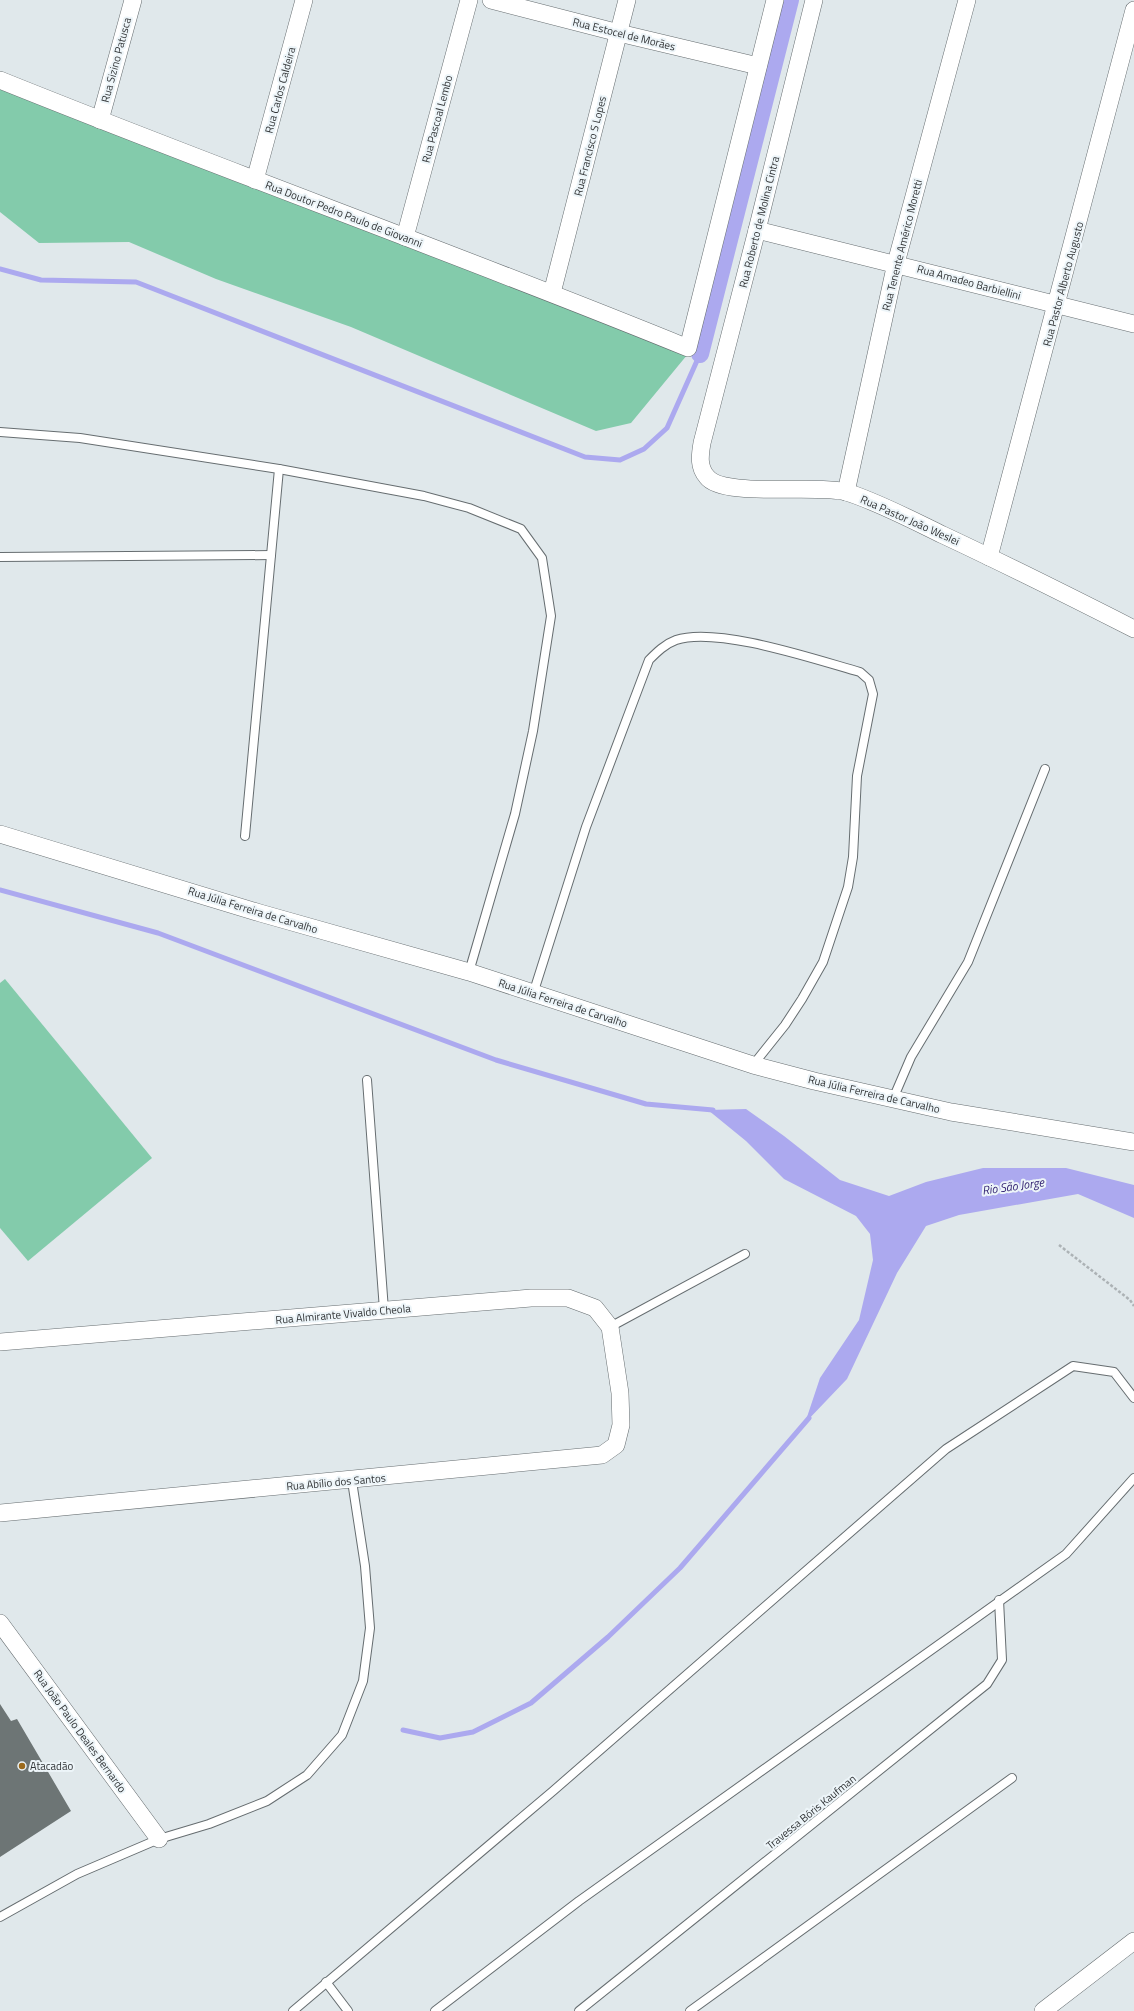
<svg xmlns="http://www.w3.org/2000/svg" width="1134" height="2011" font-family="'Titillium Web',sans-serif">
	<style>
		.green { fill: #83cbab }
		.water { fill: #aca9ef }
		.lines { fill: none; stroke-linecap: round; stroke-linejoin: round }
		.stream { stroke: #aca9ef; stroke-width: 5 }
		.canal { stroke: #aca9ef; stroke-width: 18 }
		.building { fill: #6d7575 }
		.service-casing { stroke: #666d70; stroke-width: 10 }
		.minor-casing { stroke: #666d70; stroke-width: 18 }
		.path { stroke: #acb2b5; stroke-width: 2.5; stroke-dasharray: 3 2; stroke-linecap: butt }
		.service { stroke: #fff; stroke-width: 8 }
		.minor { stroke: #fff; stroke-width: 17 }
		.poi-dot { fill: #9b6a1d; stroke: #edf5f9; stroke-width: 1.5 }
		.labels { text-anchor: middle; dominant-baseline: central; stroke-width: 4; stroke-linejoin: round; paint-order: stroke }
		.street-label { font-size: 11px; fill: #323537; stroke: #edf5f9 }
		.poi-label { font-size: 11px; fill: #323537; stroke: #edf5f9; text-anchor: start }
		.water-label { font-size: 12px; font-style: italic; fill: #332372; stroke: #edf5f9 }
	</style>
	<rect width="100%" height="100%" fill="#e0e8eb"/>
	<g class="green">
		<path d="M0 80 692 349 631 423 596 431 351 327 216 279 129 242 39 243 0 212Z"/>
		<path d="M5 979 152 1158 28 1261 0 1228V983Z"/>
	</g>
	<path class="water" d="M746 1109 784 1136 840 1180 889 1196 926 1182 983 1168H1066L1134 1185V1218L1078 1194 959 1215 926 1226 897 1273 847 1379 805 1423 820 1378 859 1320 873 1260 870 1234 856 1216 784 1179 746 1141 708 1110Z"/>
	<g class="lines">
		<g class="stream">
			<path d="M0 269 41 280 136 282 585 457 620 460 644 449 667 428 700 354"/>
			<path d="M0 890 158 933 496 1060 646 1104 713 1110"/>
			<path d="M403 1730 440 1738 473 1732 531 1703 608 1637 680 1568 809 1418"/>
		</g>
		<path class="canal" d="M700 354 790 0"/>
	</g>
	<path class="building" d="M0 1704 11 1721 17 1719 71 1811 0 1857Z"/>
	<g class="lines">
		<g class="service-casing">
			<g id="service">
				<path d="M0 432 80 438 279 469 424 496 469 508 521 529 542 558 551 616 533 731 515 814 469 972"/>
				<path d="M0 557 271 555"/>
				<path d="M245 836 279 469"/>
				<path d="M533 994 586 827 649 660C657 652 665 644 676 640 717 626 817 660 860 672L869 680 873 694 857 776 853 857 848 887 823 962 802 999 785 1025 753 1065"/>
				<path d="M367 1080 384 1310"/>
				<path d="M893 1099 911 1057 968 962 1045 769"/>
				<path d="M610 1327 745 1254"/>
				<path d="M0 1917 77 1874 159 1839 209 1824 267 1801 307 1775 342 1735 363 1681 370 1628 365 1566 352 1481"/>
				<path d="M326 1982 348 2011"/>
				<path d="M293 2011 553 1791 946 1449 1073 1366 1114 1372 1134 1398"/>
				<path d="M435 2011 579 1901 1066 1554 1134 1478"/>
				<path d="M579 2011 987 1684 1002 1660 999 1600"/>
				<path d="M690 2011 1012 1778"/>
			</g>
		</g>
		<g class="minor-casing">
			<g id="minor">
				<path d="M491 0 619 33 758 66"/>
				<path d="M814 0 757 230 702 443C700 455 698 467 707 477 723 498 817 484 846 492 876 501 914 521 943 535 1007 565 1071 597 1134 629"/>
				<path d="M0 80C228 172 460 255 688 348L775 0"/>
				<path d="M100 120 133 0"/>
				<path d="M255 180 304 0"/>
				<path d="M757 230 1134 324"/>
				<path d="M405 237 469 0"/>
				<path d="M552 293 627 0"/>
				<path d="M846 492 896 263 967 0"/>
				<path d="M989 557 1134 10"/>
				<path d="M0 834 260 913 469 972 753 1065 814 1081 951 1112 1134 1142"/>
				<path d="M0 1342 531 1298H568L595 1308 610 1327 620 1393 621 1425 616 1445 602 1455 0 1513"/>
				<path d="M0 1623 159 1839"/>
				<path d="M1043 2011 1134 1941"/>
			</g>
		</g>
		<path class="path" d="M1059 1245 1130 1300 1134 1306"/>
		<use href="#service" class="service"/>
		<use href="#minor" class="minor"/>
	</g>
	<circle class="poi-dot" cx="22" cy="1766" r="4"/>
	<g class="labels">
		<g class="street-label">
			<text transform="translate(624 34) rotate(14)">Rua Estocel de Morães</text>
			<text transform="translate(116 60) rotate(-75)">Rua Sizino Patusca</text>
			<text transform="translate(280 90) rotate(-75)">Rua Carlos Caldeira</text>
			<text transform="translate(437 119) rotate(-75)">Rua Pascoal Lembo</text>
			<text transform="translate(590 146) rotate(-76)">Rua Francisco S Lopes</text>
			<text transform="translate(344 214) rotate(21)">Rua Doutor Pedro Paulo de Giovanni</text>
			<text transform="translate(759 222) rotate(-76)">Rua Roberto de Molina Cintra</text>
			<text transform="translate(902 245) rotate(-76)">Rua Tenente Américo Moretti</text>
			<text transform="translate(969 282) rotate(15)">Rua Amadeo Barbiellini</text>
			<text transform="translate(1063 284) rotate(-75)">Rua Pastor Alberto Augusto</text>
			<text transform="translate(910 520) rotate(24)">Rua Pastor João Weslei</text>
			<text transform="translate(253 910) rotate(17)">Rua Júlia Ferreira de Carvalho</text>
			<text transform="translate(563 1003) rotate(18)">Rua Júlia Ferreira de Carvalho</text>
			<text transform="translate(874 1094) rotate(13)">Rua Júlia Ferreira de Carvalho</text>
			<text transform="translate(343 1314) rotate(-5)">Rua Almirante Vivaldo Cheola</text>
			<text transform="translate(336 1482) rotate(-5)">Rua Abílio dos Santos</text>
			<text transform="translate(80 1731) rotate(54)">Rua João Paulo Deales Bernardo</text>
			<text transform="translate(811 1812) rotate(-39)">Travessa Bóris Kaufman</text>
		</g>
		<g class="poi-label">
			<text x="30" y="1766">Atacadão</text>
		</g>
		<g class="water-label">
			<text transform="translate(1013 1186) rotate(-8)">Rio São Jorge</text>
		</g>
	</g>
</svg>
